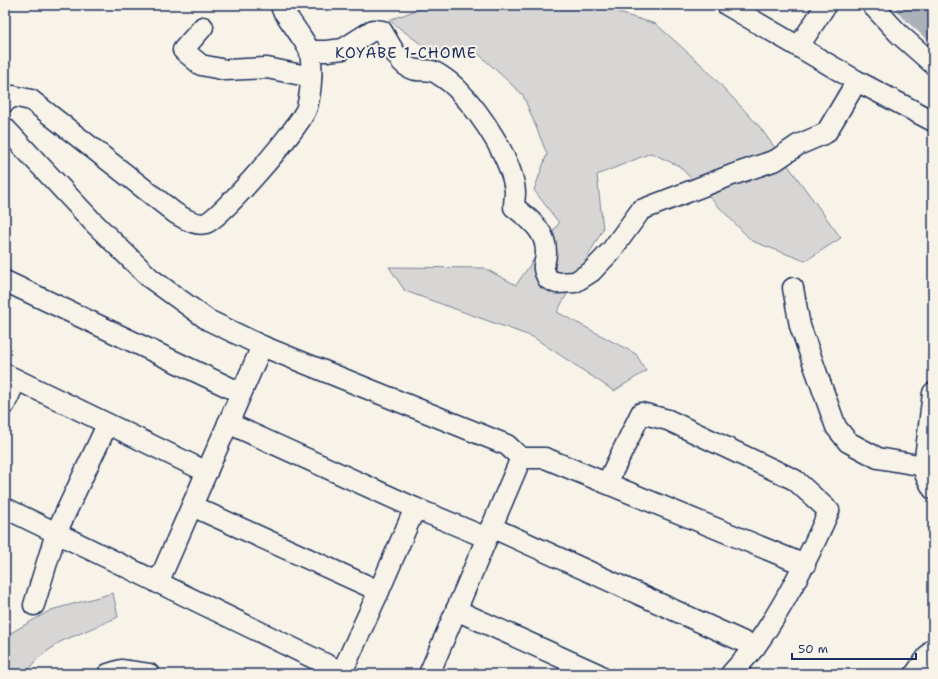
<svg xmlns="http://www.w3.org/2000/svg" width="938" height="679" font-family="'Shantell Sans',sans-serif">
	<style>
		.green { fill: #d7d6d4; stroke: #798299 }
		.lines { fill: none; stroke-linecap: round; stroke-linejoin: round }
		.river { stroke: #acb0b9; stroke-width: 30 }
		.minor-casing { stroke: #1b2f5e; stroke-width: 23 }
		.minor { stroke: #f7f3e8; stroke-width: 20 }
		.labels { text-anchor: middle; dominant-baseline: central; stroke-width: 4; stroke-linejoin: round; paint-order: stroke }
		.neighbourhood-label { font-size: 15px; letter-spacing: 1px; fill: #1b2f5e; stroke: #f7f3e8 }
	</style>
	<rect width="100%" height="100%" fill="#f7f3e8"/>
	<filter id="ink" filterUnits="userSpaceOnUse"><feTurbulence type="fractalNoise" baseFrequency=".025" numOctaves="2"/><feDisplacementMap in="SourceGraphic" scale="8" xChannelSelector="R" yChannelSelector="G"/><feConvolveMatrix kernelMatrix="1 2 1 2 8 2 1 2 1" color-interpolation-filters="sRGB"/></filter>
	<g filter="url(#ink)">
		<g class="green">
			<path d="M431 5H611L619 13 656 24 705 68 759 126 841 238 805 261 752 241 679 166 651 153 597 175 603 229 557 312 636 354 646 371 614 391 533 337 405 291 389 267 484 268 516 285 559 223 534 190 547 154 523 95 471 47 438 57 389 20Z"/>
			<path d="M113 593 118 617 60 642 38 658 26 674H5V626L9 634 51 610Z"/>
		</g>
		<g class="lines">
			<path class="river" d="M911 5 933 25"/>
			<g class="minor-casing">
				<g id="minor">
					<path d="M727 5 857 81 933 121"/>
					<path d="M872 5 899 34 933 64"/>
					<path d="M203 27 183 50 201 65 226 70 267 68 311 77"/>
					<path d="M799 46 826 5"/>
					<path d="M310 51H327L343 49 373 30 382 31C389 42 399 65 412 69 421 72 430 68 438 74 446 79 454 85 460 92 481 114 513 161 515 192 515 197 514 202 514 207 529 219 546 230 546 252 546 266 540 264 548 279L557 283 575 282 591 272 611 251 641 210 732 175 776 160 798 145 826 133 857 81"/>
					<path d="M5 102 13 96 31 100 175 213C183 218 196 226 206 223 221 218 303 124 307 107 311 92 313 68 310 53 309 46 287 17 282 9L281 5"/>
					<path d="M5 128 92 221 150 278 208 320 262 346 507 445 521 458H545L805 565"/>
					<path d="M5 281 241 393"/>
					<path d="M793 288 800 326 836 427 848 442 878 458 924 466"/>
					<path d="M5 374 207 472"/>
					<path d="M933 393 924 466 925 474 933 489"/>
					<path d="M5 404 16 380"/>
					<path d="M228 423 415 508"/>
					<path d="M192 506 379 591"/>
					<path d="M5 508 342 672 379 591 415 508 487 538"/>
					<path d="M491 527 755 647C785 605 808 559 829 511L795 480 668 420 641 413 607 483"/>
					<path d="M158 583 262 346"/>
					<path d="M34 605 56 533 107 425"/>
					<path d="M456 610 598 674"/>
					<path d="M108 674 121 670 149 674"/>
					<path d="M429 674 521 458"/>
					<path d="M731 674 755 647"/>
					<path d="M915 674 933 649"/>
				</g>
			</g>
			<use href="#minor" class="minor"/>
		</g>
	</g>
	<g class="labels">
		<g class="neighbourhood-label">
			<text x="406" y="53">KOYABE 1-CHOME</text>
		</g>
	</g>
	<rect width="938" height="679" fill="none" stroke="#f7f3e8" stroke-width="20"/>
	<rect x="10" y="10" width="918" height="659" fill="none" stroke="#1b2f5e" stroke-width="1.5" filter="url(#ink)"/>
	<path d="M792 653v6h124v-6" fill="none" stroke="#1b2f5e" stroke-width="2"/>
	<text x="798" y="653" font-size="12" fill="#1b2f5e" stroke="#f7f3e8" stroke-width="3" paint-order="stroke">50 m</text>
</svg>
